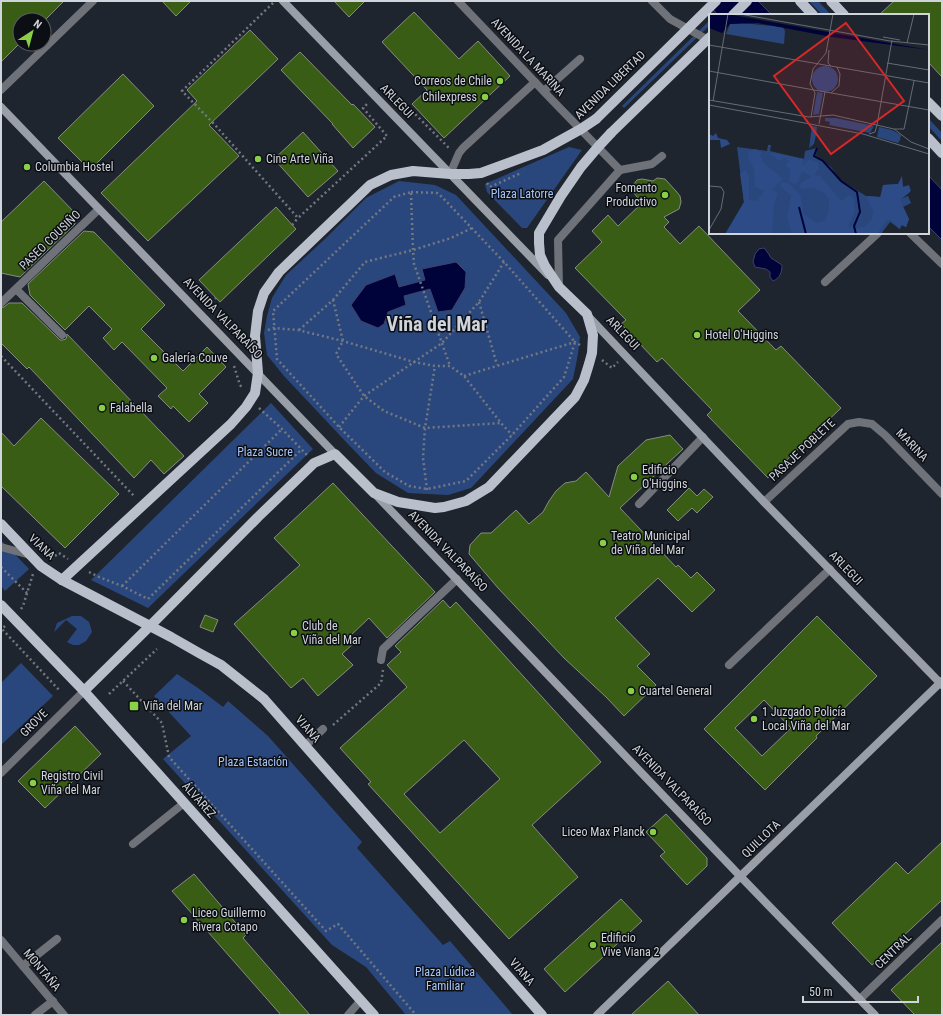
<svg xmlns="http://www.w3.org/2000/svg" width="943" height="1016" font-family="'Roboto Condensed',sans-serif">
	<style>
		.green { fill: #2a477d }
		.water { fill: #00023a; stroke: #3e416a }
		.building { fill: #395d15; stroke: #858d7f; fill-rule: evenodd }
		.lines { fill: none; stroke-linecap: round; stroke-linejoin: round }
		.path { stroke: #737880; stroke-width: 2.5; stroke-dasharray: 2 3; stroke-linecap: butt }
		.lane { stroke: #6f7278; stroke-width: 8 }
		.street { stroke: #6f7278; stroke-width: 8 }
		.secondary { stroke: #999ea7; stroke-width: 8 }
		.primary { stroke: #b9c0cc; stroke-width: 10 }
		.primary-bridge { stroke: #b9c0cc; stroke-width: 10 }
		.poi-dot { fill: #89cf48; stroke: #0b0e13; stroke-width: 1.5 }
		.labels { text-anchor: middle; dominant-baseline: central; stroke-width: 3; stroke-linejoin: round; paint-order: stroke }
		.street-label { font-size: 12px; fill: #d0d4db; stroke: #0b0e13 }
		.poi-label { font-size: 12px; fill: #d0d4db; stroke: #0b0e13; text-anchor: start }
		.park-label { font-size: 12px; fill: #a9c6fb; stroke: #0b0e13 }
		.town-label { font-size: 20px; font-weight: bold; fill: #d0d4db; stroke: #0b0e13 }
		.inset-river { fill: none; stroke: #00023a; stroke-width: 2 }
		.inset-road { fill: none; stroke: #666b74; stroke-width: 1 }
		.view { fill: #d62828; fill-opacity: 0.15; stroke: #d62828; stroke-width: 2 }
		.inset-edge { fill: none; stroke: #d0d4db; stroke-width: 2 }
	</style>
	<rect width="100%" height="100%" fill="#1f252f"/>
	<g class="green">
		<path d="M809 1H818L831 15H822Z"/>
		<path d="M710 20V25L624 108 622 106Z"/>
		<path d="M928 118 942 133V141L928 126Z"/>
		<path d="M569 147 582 150 527 228H522L487 192 485 184Z"/>
		<path d="M399 181 435 185 456 195 566 313 580 337 578 354 573 379 486 472 471 488 448 495 408 493 376 473 347 443 284 376 267 355 264 333 267 316 272 298 286 275 327 237 366 198Z"/>
		<path d="M271 403 313 449 148 608 91 580Z"/>
		<path d="M1 540 29 569 5 591 1 586Z"/>
		<path d="M72 616H81L89 622 92 632 86 641 79 645H73L67 642 77 629 66 620 54 632 57 623Z"/>
		<path d="M21 663 53 696 1 745V683Z"/>
		<path d="M177 674 198 688 223 707 228 701 268 736 362 842 357 848 443 945 450 941 513 1015H406L366 967 332 945 163 759 191 736 154 696Z"/>
	</g>
	<g class="water">
		<path d="M705 1H758L772 15H718Z"/>
		<path d="M928 175 942 190V240L928 226Z"/>
		<path d="M764 248 768 253 771 258 782 265C782 272 780 278 773 281L770 277V272L766 269 755 267 753 262 755 254 759 249Z"/>
		<path d="M456 262 466 272 465 288 452 310 438 312 430 289 404 296 406 305 388 312 384 324 378 328 361 321 351 305 366 285 395 274 399 287 425 280 422 269Z"/>
	</g>
	<g class="building">
		<path d="M1 1H64L45 20H20V43L1 62Z"/>
		<path d="M162 1H191L176 16Z"/>
		<path d="M334 1H365L349 17Z"/>
		<path d="M894 1H942V77L928 62V15H879Z"/>
		<path d="M414 12 459 59 478 41 510 76 444 138 412 104 427 90 382 42Z"/>
		<path d="M250 30 278 59 209 125 239 156 148 241 101 193 197 101 187 90Z"/>
		<path d="M300 52 352 105 353 104 375 127 353 148 332 124H333L281 70Z"/>
		<path d="M123 74 154 106 90 170 58 138Z"/>
		<path d="M303 132 338 171 308 197 274 159Z"/>
		<path d="M657 178 665 179 675 190 676 191 680 196 681 202 679 209 664 217 669 222 664 227 680 244 699 226 760 290 738 311 776 350 781 346 841 408 768 478 707 415 712 410 662 358 657 362 621 324 626 320 575 268 602 242 592 231 608 215 618 226 642 203 633 192V185L637 180 642 179 653 181Z"/>
		<path d="M44 181 76 214 75 224 20 277 1 273V222Z"/>
		<path d="M276 207 296 229 220 302 199 280Z"/>
		<path d="M84 231 94 232 165 305 141 329 183 371 207 347 226 367 199 394 208 403 189 422 173 406 171 409 158 396 167 388 122 342 114 350 103 338 112 329 89 306 65 330 30 295 28 284Z"/>
		<path d="M9 303H22L60 340H63L66 339 67 334 184 456 164 474 151 460 134 478 29 367 27 369 1 343V308L4 307Z"/>
		<path d="M41 418 119 494 65 548 1 486V432L14 446Z"/>
		<path d="M670 435 683 449 620 508 676 567 678 565 691 578 697 572 715 590 692 612 658 578 615 618 650 654 637 666 656 685 624 716 606 697 564 658 498 588 469 554 470 545 481 533H491L516 510 529 524 543 512 549 501 556 491 565 483 576 481 586 472 609 497 618 466 646 440Z"/>
		<path d="M333 483 435 592 387 638 369 618 349 637 354 643 342 654 353 665 318 696 303 678 291 688 234 624 300 565 274 538Z"/>
		<path d="M689 488 697 496 704 489 713 497 697 513 692 508 678 521 667 510Z"/>
		<path d="M443 600 450 608 456 602 601 762 532 825 578 877 509 939 368 784 371 782 340 748 407 687 387 665 401 652 395 646ZM464 740 500 779 440 833 404 794Z"/>
		<path d="M205 615 218 620 213 632 200 627Z"/>
		<path d="M817 616 877 676 816 736 817 738 765 790 704 729ZM764 700 791 728 762 756 735 728Z"/>
		<path d="M75 726 101 754 45 808 18 781Z"/>
		<path d="M666 814 707 858V866L687 885 660 856 665 852 646 832Z"/>
		<path d="M942 842V900L872 965 832 923 896 862 908 874Z"/>
		<path d="M194 874 246 935 243 938 310 1015H281L172 891Z"/>
		<path d="M621 899 642 921 565 992 544 969Z"/>
		<path d="M942 942V1015H915L891 990Z"/>
		<path d="M668 981 699 1015H631Z"/>
	</g>
	<g class="lines">
		<g class="path">
			<path d="M273 3 182 91 215 125 298 218 387 136 363 108 368 103"/>
			<path d="M383 89 387 86 449 148"/>
			<path d="M487 183 490 187 521 173"/>
			<path d="M411 192 437 193 442 197 504 262 575 342 564 377 512 435 466 481 427 489 409 486 385 472 339 427 277 359 273 311 394 197Z"/>
			<path d="M411 193 413 250 414 264 450 366"/>
			<path d="M292 225 298 218"/>
			<path d="M333 300 365 262 413 250 451 238 472 228"/>
			<path d="M479 302 497 365"/>
			<path d="M208 306 216 298"/>
			<path d="M268 330 274 328 298 330 343 341 414 362 435 366H450L464 376 501 423 512 435"/>
			<path d="M299 330 333 300 343 341 336 354 364 396 384 411 425 428 435 366"/>
			<path d="M1 356 134 496"/>
			<path d="M602 360 612 368 618 362"/>
			<path d="M234 366 240 385 243 389"/>
			<path d="M464 376 575 342 580 345"/>
			<path d="M259 408 282 429 307 455"/>
			<path d="M339 427 364 396 442 343 479 302 504 262"/>
			<path d="M427 490 423 458 425 428 501 423"/>
			<path d="M51 559 59 553 68 559"/>
			<path d="M1 567 27 593"/>
			<path d="M89 572 99 577 122 586 148 599 302 449"/>
			<path d="M122 586 282 429"/>
			<path d="M21 609 23 606 33 574"/>
			<path d="M5 626 2 629 60 691"/>
			<path d="M123 681 162 723 169 757 326 931 338 924 416 1015"/>
			<path d="M109 694 157 649"/>
			<path d="M333 725 381 683 383 670"/>
		</g>
		<g class="lane">
			<path d="M458 1 552 100 620 170 558 240 559 287"/>
			<path d="M544 91 580 59"/>
			<path d="M620 170 652 164 662 156"/>
			<path d="M450 174 459 153 463 148 535 82"/>
			<path d="M825 282 878 233"/>
			<path d="M639 504 703 437"/>
			<path d="M1 547 30 555"/>
			<path d="M381 660 383 649 457 579"/>
			<path d="M729 665 830 569"/>
			<path d="M305 746 323 729"/>
			<path d="M133 844 184 803"/>
			<path d="M23 966 57 939"/>
			<path d="M348 1015 361 1000"/>
		</g>
		<g class="street">
			<path d="M652 1 670 19 710 41"/>
			<path d="M1 90 93 1"/>
			<path d="M910 233 942 264"/>
			<path d="M16 289 62 335"/>
			<path d="M1 303 99 209"/>
			<path d="M764 502 848 424 859 422 872 424 885 435 942 494"/>
			<path d="M1 773 84 691"/>
			<path d="M1 940 64 1015"/>
			<path d="M860 999 942 920"/>
			<path d="M35 1015 53 1001"/>
		</g>
		<g class="secondary">
			<path d="M283 1 548 275"/>
			<path d="M1 107 335 454"/>
			<path d="M587 315 764 502 942 685"/>
			<path d="M376 495 740 876 875 1015"/>
			<path d="M597 1015 942 681"/>
		</g>
		<g class="primary">
			<path d="M800 1 813 15"/>
			<path d="M831 1 844 15"/>
			<path d="M733 15 747 1"/>
			<path d="M928 102 942 116"/>
			<path d="M928 138 942 153"/>
			<path d="M1 524 41 566 62 580 171 637 199 653 221 665 264 699 542 1015"/>
			<path d="M62 580 231 424 246 407 255 393 258 373 255 336 258 311 264 293 279 272 370 185 391 175 413 171 450 174H469L481 173 543 150 581 129 596 119"/>
			<path d="M1 605 84 691 374 1015"/>
			<path d="M84 691 150 626 258 517 311 466 314 463 335 454 374 493 398 502 435 508 444 507 466 501 489 487 575 397 584 380 589 364 592 353 593 335 587 314 559 287 545 266 540 255 539 243V233L561 196 581 167 598 147 611 133"/>
		</g>
		<g class="primary-bridge">
			<path d="M596 119 716 1"/>
			<path d="M611 133 710 37"/>
		</g>
	</g>
	<g class="poi-dot">
		<circle cx="500" cy="81" r="4"/>
		<circle cx="485" cy="97" r="4"/>
		<circle cx="258" cy="159" r="4"/>
		<circle cx="27" cy="167" r="4"/>
		<circle cx="665" cy="195" r="4"/>
		<circle cx="697" cy="335" r="4"/>
		<circle cx="154" cy="358" r="4"/>
		<circle cx="102" cy="408" r="4"/>
		<circle cx="634" cy="477" r="4"/>
		<circle cx="603" cy="543" r="4"/>
		<circle cx="294" cy="633" r="4"/>
		<circle cx="631" cy="691" r="4"/>
		<rect x="129" y="701" width="10" height="10" rx="2"/>
		<circle cx="754" cy="719" r="4"/>
		<circle cx="33" cy="783" r="4"/>
		<circle cx="653" cy="832" r="4"/>
		<circle cx="184" cy="920" r="4"/>
		<circle cx="593" cy="945" r="4"/>
	</g>
	<g class="labels">
		<g class="street-label">
			<text transform="translate(528 57) rotate(47)">AVENIDA LA MARINA</text>
			<text transform="translate(610 85) rotate(-44)">AVENIDA LIBERTAD</text>
			<text transform="translate(397 101) rotate(46)">ARLEGUI</text>
			<text transform="translate(50 240) rotate(-44)">PASEO COUSIÑO</text>
			<text transform="translate(223 318) rotate(46)">AVENIDA VALPARAÍSO</text>
			<text transform="translate(623 333) rotate(46)">ARLEGUI</text>
			<text transform="translate(912 445) rotate(46)">MARINA</text>
			<text transform="translate(802 450) rotate(-43)">PASAJE POBLETE</text>
			<text transform="translate(42 547) rotate(43)">VIANA</text>
			<text transform="translate(448 551) rotate(46)">AVENIDA VALPARAÍSO</text>
			<text transform="translate(846 568) rotate(46)">ARLEGUI</text>
			<text transform="translate(34 723) rotate(-45)">GROVE</text>
			<text transform="translate(308 729) rotate(49)">VIANA</text>
			<text transform="translate(672 785) rotate(46)">AVENIDA VALPARAÍSO</text>
			<text transform="translate(199 800) rotate(48)">ÁLVAREZ</text>
			<text transform="translate(761 839) rotate(-44)">QUILLOTA</text>
			<text transform="translate(893 951) rotate(-44)">CENTRAL</text>
			<text transform="translate(42 970) rotate(50)">MONTAÑA</text>
			<text transform="translate(522 972) rotate(49)">VIANA</text>
		</g>
		<g class="poi-label">
			<text x="492" y="81" text-anchor="end">Correos de Chile</text>
			<text x="477" y="97" text-anchor="end">Chilexpress</text>
			<text x="266" y="159">Cine Arte Viña</text>
			<text x="35" y="167">Columbia Hostel</text>
			<text x="657" y="188" text-anchor="end">Fomento<tspan x="657" dy="14">Productivo</tspan></text>
			<text x="705" y="335">Hotel O'Higgins</text>
			<text x="162" y="358">Galería Couve</text>
			<text x="110" y="408">Falabella</text>
			<text x="642" y="470">Edificio<tspan x="642" dy="14">O'Higgins</tspan></text>
			<text x="611" y="536">Teatro Municipal<tspan x="611" dy="14">de Viña del Mar</tspan></text>
			<text x="302" y="626">Club de<tspan x="302" dy="14">Viña del Mar</tspan></text>
			<text x="639" y="691">Cuartel General</text>
			<text x="143" y="706">Viña del Mar</text>
			<text x="762" y="712">1 Juzgado Policía<tspan x="762" dy="14">Local Viña del Mar</tspan></text>
			<text x="41" y="776">Registro Civil<tspan x="41" dy="14">Viña del Mar</tspan></text>
			<text x="645" y="832" text-anchor="end">Liceo Max Planck</text>
			<text x="192" y="913">Liceo Guillermo<tspan x="192" dy="14">Rivera Cotapo</tspan></text>
			<text x="601" y="938">Edificio<tspan x="601" dy="14">Vive Viana 2</tspan></text>
		</g>
		<g class="park-label">
			<text x="522" y="194">Plaza Latorre</text>
			<text x="265" y="452">Plaza Sucre</text>
			<text x="253" y="762">Plaza Estación</text>
			<text x="445" y="972">Plaza Lúdica<tspan x="445" dy="14">Familiar</tspan></text>
		</g>
		<g class="town-label">
			<text x="437" y="324">Viña del Mar</text>
		</g>
	</g>
	<g transform="translate(709 14)">
		<rect width="220" height="220" fill="#1f252f"/>
		<path d="M33 9 74 13 76 17 75 30 17 20 21 10ZM103 65a13 13 0 1 1 26 0a13 13 0 1 1-26 0ZM108 78 114 79 110 100 104 101ZM116 104H127L165 112 161 119 120 111 121 108 116 107ZM103 112 108 113 107 121 105 130 100 134ZM170 113 183 116 192 121 191 126 189 129 168 123ZM59 131H62L61 137 95 145 96 137 108 134 107 142 122 153 130 165 157 182 171 183 174 171 189 170 193 173 200 171 202 177 191 185 199 182 202 189 194 193 200 205 197 213 193 211 191 215 181 208 172 220H18L35 188 28 133 58 137Z" fill="#2a477d"/>
		<path d="M7 119 9 124 18 126 21 130 12 134 11 126H0V120L4 122ZM46 135 53 139 50 142 54 145 52 147 74 165 62 176H65L69 180 65 190 63 220H16L35 188 31 159 37 156 40 162V186L48 187 55 177 46 173 45 155 40 146 39 138ZM63 139 95 145 97 139 93 152 101 145 108 148 110 154 105 161 111 162 132 187 140 181 144 184 146 197 139 213 141 214 152 199 153 202 146 211 147 214 157 212 163 205 165 198 157 182 172 183 174 171 189 170 193 162 194 173 200 172 201 178 191 186 200 205 197 213 192 211 190 215 182 206H178L168 220H83L78 203 82 182 71 172 72 169 78 168 91 180 95 200 108 209 116 207 120 195V185L115 179 105 174 93 175 90 171 102 162 93 157 89 168 85 170 80 167 81 155 76 151 80 147 75 143 71 147 61 140Z" fill="#2c4b87"/>
		<path d="M0 0H18L220 36 123 23 49 9 21 10 13 19 0 14Z" fill="#00023a"/>
		<path class="inset-river" d="M108 134 105 142 114 147 132 167 148 178 151 198 145 212 147 220M90 193 97 220"/>
		<path class="inset-road" d="M31 0 181 27 220 31M174 23 191 26M198 29 205 0M0 31 220 69M120 36 119 49 122 52M178 49 220 56M0 57 105 76M105 76 220 96M122 79 130 72 131 60 128 53M0 86 100 103 124 101 185 115 202 128 220 135M4 87 19 0M0 91 154 120 220 140M102 103 106 79 101 70 104 55 117 39 124 0M110 110 116 78M168 111 183 26M185 115H195L205 67M160 120 166 118 168 111M0 172 12 173 15 178 12 195 0 216"/>
		<path class="view" d="M137 9 195 87 122 140 65 62Z"/>
		<rect width="220" height="220" class="inset-edge"/>
	</g>
	<rect width="943" height="1016" fill="none" stroke="#d0d4db" stroke-width="4"/>
	<g transform="translate(32 32) rotate(36)"><circle r="19" fill="#0b0e13" stroke="#5a5d63"/>
	<path d="M0-3L7 15L0 10L-7 15Z" fill="#89cf48"/>
	<text y="-6" font-size="11" font-weight="bold" text-anchor="middle" fill="#d0d4db">N</text>
	</g>
	<path d="M803 996v6h115v-6" fill="none" stroke="#d0d4db" stroke-width="2"/>
	<text x="809" y="996" font-size="12" fill="#d0d4db" stroke="#0b0e13" stroke-width="3" paint-order="stroke">50 m</text>
</svg>
